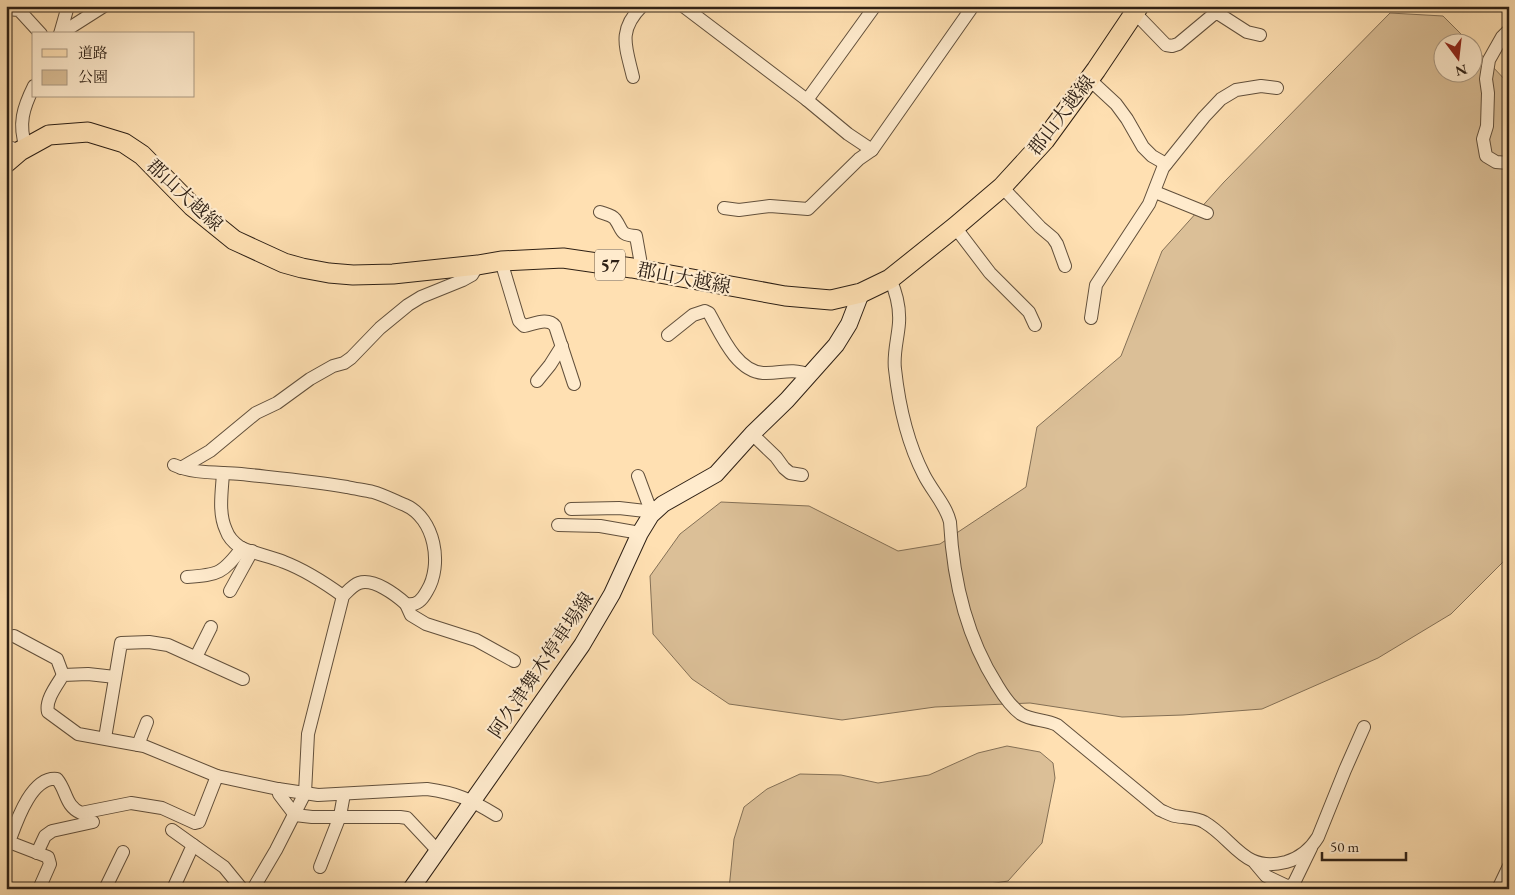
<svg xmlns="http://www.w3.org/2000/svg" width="1515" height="895" font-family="'EB Garamond','Noto Serif JP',serif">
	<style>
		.green { fill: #dbbf97; stroke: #847056 }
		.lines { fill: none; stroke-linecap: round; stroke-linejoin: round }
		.street-casing { stroke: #62503c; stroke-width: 14 }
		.secondary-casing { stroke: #2e2015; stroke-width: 18 }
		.primary-casing { stroke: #2e2015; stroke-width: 21 }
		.street { stroke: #ffebcd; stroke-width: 12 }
		.secondary { stroke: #ffebcd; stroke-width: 16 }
		.primary { stroke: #ffe0b2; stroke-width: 19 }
		.labels { text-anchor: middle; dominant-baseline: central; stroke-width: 4.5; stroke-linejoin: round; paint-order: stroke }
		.shield { fill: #ffebcd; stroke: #6d5d4c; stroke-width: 1 }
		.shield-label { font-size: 18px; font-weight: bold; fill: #2e2015 }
		.street-label { font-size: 19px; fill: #2e2015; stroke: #ffebcd }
	</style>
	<rect width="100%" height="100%" fill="#ffe0b2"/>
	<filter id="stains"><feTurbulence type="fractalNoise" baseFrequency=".004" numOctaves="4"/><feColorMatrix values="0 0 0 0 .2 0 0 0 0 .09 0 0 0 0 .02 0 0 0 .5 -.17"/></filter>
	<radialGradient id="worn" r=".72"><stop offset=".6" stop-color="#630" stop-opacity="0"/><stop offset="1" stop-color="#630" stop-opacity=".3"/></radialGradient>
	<g class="green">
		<path d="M1390 13 1443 16 1469 42H1442V72H1472L1473 46 1509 84V551L1503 562 1451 614 1378 658 1262 709 1183 715 1122 717 1030 703 935 707 842 720 729 704 692 679 653 634 650 576 680 534 721 502 809 506 898 551 940 544 1026 487 1037 427 1121 356 1162 251 1224 182Z"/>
		<path d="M1007 746 1040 752 1053 763 1055 778 1042 843 1008 881 958 889H729L734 839 744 807 767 789 800 774 841 775 878 783 929 775 978 753Z"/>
	</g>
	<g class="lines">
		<g class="street-casing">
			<g id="street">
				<path d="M683 6 807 100 848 134 872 150 973 6"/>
				<path d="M1127 6 1135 13 1166 45 1172 46 1178 44 1214 14H1219L1247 32 1260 35"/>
				<path d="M6 9 19 10 41 34"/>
				<path d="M1509 30 1502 37 1489 60 1486 79 1488 93 1487 126 1483 139 1486 156 1496 162 1509 163"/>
				<path d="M60 34 104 6"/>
				<path d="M60 34 68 6"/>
				<path d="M633 77C626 47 617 31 642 6"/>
				<path d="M1089 79 1116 104 1127 119 1143 147 1152 156 1166 164"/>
				<path d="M807 100 875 6"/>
				<path d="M6 146 20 151"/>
				<path d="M26 148C18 124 23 108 34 86"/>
				<path d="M1002 187 1040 227 1053 238 1057 244 1065 266"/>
				<path d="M1155 192 1207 213"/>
				<path d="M724 208 739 210 770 206 808 209 859 159 872 150"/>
				<path d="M600 212C605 214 612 215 615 219 623 230 619 235 636 236L642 270"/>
				<path d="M955 227 990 273 1029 312 1035 325"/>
				<path d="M501 261 519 321 524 326C534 324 548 317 555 326L574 384"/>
				<path d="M890 279C896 292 900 308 899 323 898 338 893 354 895 369 899 406 907 442 924 475 932 491 946 505 950 522 953 580 966 636 997 685 1003 695 1011 707 1021 714 1032 721 1045 719 1057 725L1160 810C1165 812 1170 815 1175 816 1184 818 1196 817 1204 822 1235 840 1243 873 1286 862 1300 858 1310 850 1318 837L1345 770 1364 727"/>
				<path d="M1091 318 1096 285 1149 204 1163 168 1204 117 1221 99 1236 90 1261 86 1277 88"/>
				<path d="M668 335 693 315 705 311 709 313C721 334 736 371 763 373 782 374 789 367 810 375"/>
				<path d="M537 381 550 365 562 346"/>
				<path d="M752 434 776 457 784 468 790 473 802 475"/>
				<path d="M174 465C193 474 220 472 241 474 277 478 312 481 347 487 355 489 365 490 373 492 384 495 395 501 405 505 435 518 443 565 427 591 422 600 417 606 406 604 396 595 374 578 359 583 353 585 348 591 343 596L308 734 305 793 276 850 253 889"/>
				<path d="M181 468 210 451 256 413 277 403 310 379 333 366 344 363 351 358 380 328 408 305 421 297 463 280 472 275 478 265"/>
				<path d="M223 473C222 491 218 513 226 530 228 536 234 543 240 547 254 554 270 556 284 562 305 570 325 583 343 596"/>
				<path d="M638 476 648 503 654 512"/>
				<path d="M571 509 619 508 654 512"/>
				<path d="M558 525 600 526 640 533"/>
				<path d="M187 577C219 575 223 573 242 548"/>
				<path d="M230 591 252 551"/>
				<path d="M406 604 411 615 426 624 476 640 514 661"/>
				<path d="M14 636 57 659 63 675"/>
				<path d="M196 657 211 627"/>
				<path d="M115 677 88 674 63 675C57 685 45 700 48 712L78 734 144 746 217 776"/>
				<path d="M105 738 121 643 149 642 168 645 243 679"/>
				<path d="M138 745 147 722"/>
				<path d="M278 789 279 794 295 815 312 817H400L407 818 437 850"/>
				<path d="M172 830 193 845 173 889"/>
				<path d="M193 845 224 867 242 889"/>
				<path d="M37 853 45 836 52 831 93 822"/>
				<path d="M1255 863 1266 876 1289 887 1294 883 1311 848"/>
				<path d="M320 867 340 816 344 794"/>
				<path d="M39 889 50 864 48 857 9 842C16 823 31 776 57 779 67 791 65 806 81 813L131 803 162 808 195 823 199 822 217 776 278 789 318 795 427 789C456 793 470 799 496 815"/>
				<path d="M105 889 123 852"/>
				<path d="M1498 889 1509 866"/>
			</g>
		</g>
		<g class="secondary-casing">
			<path id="secondary" d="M411 889 582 645 612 594 640 533 651 515 663 504 716 474 752 434 787 400 836 345 849 324 861 293"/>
		</g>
		<g class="primary-casing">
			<path id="primary" d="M6 163 20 151 49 135 88 132 124 143 142 155 192 206 234 240 284 263 302 268 329 273 353 275 393 274 478 265 501 261 563 258 632 268 785 296 831 300 861 293 890 279 955 227 1002 187 1045 140 1096 70 1139 6"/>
		</g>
		<use href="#street" class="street"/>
		<use href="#secondary" class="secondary"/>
		<use href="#primary" class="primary"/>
	</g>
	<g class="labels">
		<rect class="shield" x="595" y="249.5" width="30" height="31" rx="4"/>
		<g class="shield-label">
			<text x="610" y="265">57</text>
		</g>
		<g class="street-label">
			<text transform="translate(1061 115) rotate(-52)">郡山大越線</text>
			<text transform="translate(185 195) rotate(43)">郡山大越線</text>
			<text transform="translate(684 278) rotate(11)">郡山大越線</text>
			<text transform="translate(541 665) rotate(-56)">阿久津舞木停車場線</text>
		</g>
	</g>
	<rect width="1515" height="895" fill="none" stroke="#ffe0b2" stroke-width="25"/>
	<rect x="8" y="8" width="1500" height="880" fill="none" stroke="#2e2015" stroke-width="2.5"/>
	<rect x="12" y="12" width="1490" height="870" fill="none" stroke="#2e2015"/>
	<rect x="32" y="32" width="162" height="65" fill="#ffebcd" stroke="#ab9a83"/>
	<rect x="42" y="49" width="25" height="8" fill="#ffe0b2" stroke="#ab9a83"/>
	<text x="78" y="58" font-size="15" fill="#2e2015">道路</text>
	<rect x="42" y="70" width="25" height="15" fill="#dbbf97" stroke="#ab9a83"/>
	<text x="78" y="82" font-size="15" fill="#2e2015">公園</text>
	<g transform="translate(1458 58) rotate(165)"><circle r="24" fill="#ffebcd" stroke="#ab9a83"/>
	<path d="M0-4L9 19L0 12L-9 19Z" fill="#8f2418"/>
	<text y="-8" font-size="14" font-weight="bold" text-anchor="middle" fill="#2e2015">N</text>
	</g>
	<path d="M1322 852v8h84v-8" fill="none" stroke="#2e2015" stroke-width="2.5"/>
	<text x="1330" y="852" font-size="15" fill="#2e2015" stroke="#ffebcd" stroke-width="4" paint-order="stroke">50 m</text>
	<rect width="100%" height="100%" filter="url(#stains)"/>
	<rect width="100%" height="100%" fill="url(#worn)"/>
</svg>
